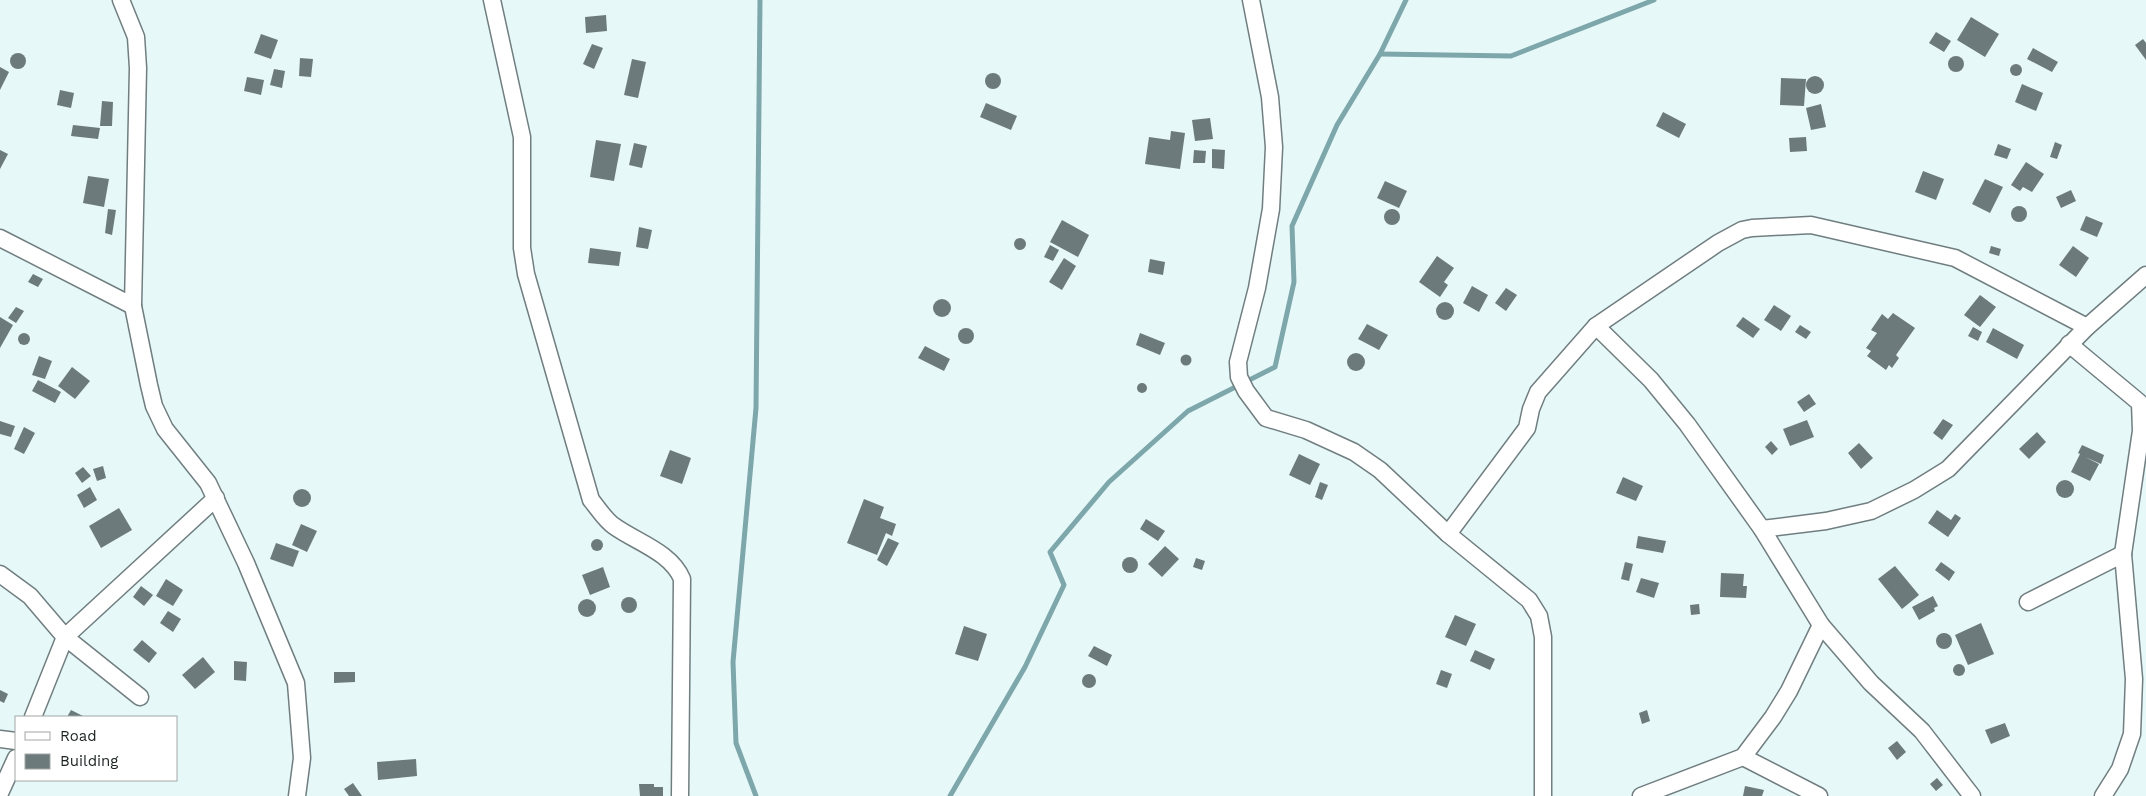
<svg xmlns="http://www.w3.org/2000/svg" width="2146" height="796" font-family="'Work Sans',sans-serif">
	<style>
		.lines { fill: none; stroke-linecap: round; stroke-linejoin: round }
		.stream { stroke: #7da7ab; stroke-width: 5 }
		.building { fill: #6c7a7b }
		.minor-casing { stroke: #707e80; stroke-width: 19 }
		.minor { stroke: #fff; stroke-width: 16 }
	</style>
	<rect width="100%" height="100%" fill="#e7f8f9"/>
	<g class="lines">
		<g class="stream">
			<path d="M1380 54 1511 56 1654 0"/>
			<path d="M756 796 736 743 733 662 756 408 760 0"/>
			<path d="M950 796 1025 667 1064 585 1050 552 1109 482 1188 411 1275 367 1294 282 1292 226 1337 125 1380 54 1406 0"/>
		</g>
	</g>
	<g class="building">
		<path d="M606 15 607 31 586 33 585 17Z"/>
		<path d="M1971 17 1999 34 1985 57 1957 40Z"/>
		<path d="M1936 32 1951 41 1944 52 1929 43Z"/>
		<path d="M261 34 278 40 271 59 254 53Z"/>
		<path d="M2143 39 2146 43V60L2135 45Z"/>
		<path d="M592 44 603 48 594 69 583 64Z"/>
		<path d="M2033 48 2058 62 2052 72 2027 59Z"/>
		<circle cx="18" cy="61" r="8"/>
		<circle cx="1956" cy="64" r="8"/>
		<path d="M300 58 313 59 311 77 299 76Z"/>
		<path d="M632 59 646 62 638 98 624 95Z"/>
		<circle cx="2016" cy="70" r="6"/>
		<path d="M0 67 9 72 0 90Z"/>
		<path d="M274 69 285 71 282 88 270 85Z"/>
		<circle cx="993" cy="81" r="8"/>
		<circle cx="1815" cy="85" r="9"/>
		<path d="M247 77 264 80 261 95 244 91Z"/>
		<path d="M1781 78 1806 79 1804 106 1780 105Z"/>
		<path d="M2022 84 2043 93 2036 111 2015 102Z"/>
		<path d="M60 90 74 93 71 108 57 105Z"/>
		<path d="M102 101 113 102 112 126H100Z"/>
		<path d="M986 103 1017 116 1011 130 980 117Z"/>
		<path d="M1821 104 1826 127 1811 130 1806 108Z"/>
		<path d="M1663 112 1686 124 1679 138 1656 126Z"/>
		<path d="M1210 118 1213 139 1195 141 1192 120Z"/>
		<path d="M73 125 100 128 98 139 71 136Z"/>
		<path d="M1171 131 1185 133 1180 169 1145 164 1149 137 1170 140Z"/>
		<path d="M1806 137 1807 151 1790 152 1789 138Z"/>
		<path d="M596 140 621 144 614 181 590 177Z"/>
		<path d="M2055 142 2062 145 2057 159 2050 157Z"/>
		<path d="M634 143 647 146 642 168 629 165Z"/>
		<path d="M1998 144 2011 149 2007 159 1994 155Z"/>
		<path d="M1212 149 1225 150 1224 169 1212 168Z"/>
		<path d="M0 150 8 154 0 169Z"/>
		<path d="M1194 150 1206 151 1205 163H1193Z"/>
		<path d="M2026 162 2044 174 2032 192 2023 187 2020 191 2011 185Z"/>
		<path d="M1923 171 1944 179 1936 200 1915 192Z"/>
		<path d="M88 176 109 179 104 207 83 203Z"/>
		<path d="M1985 179 2003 187 1990 213 1972 204Z"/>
		<path d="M1385 181 1407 191 1399 208 1377 198Z"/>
		<path d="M2071 190 2076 201 2061 208 2056 197Z"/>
		<circle cx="2019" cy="214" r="8"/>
		<path d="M108 209 116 210 112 235 105 233Z"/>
		<circle cx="1392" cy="217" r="8"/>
		<path d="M2086 216 2103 223 2097 237 2080 230Z"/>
		<path d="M1062 220 1089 235 1078 257 1050 242Z"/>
		<path d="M639 227 652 230 648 249 636 247Z"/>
		<circle cx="1020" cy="244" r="6"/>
		<path d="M1050 245 1059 250 1053 261 1044 257Z"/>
		<path d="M1991 246 2001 249 1999 256 1989 253Z"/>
		<path d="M2073 246 2089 258 2076 277 2059 265Z"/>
		<path d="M590 248 621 252 619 266 588 263Z"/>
		<path d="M1437 256 1454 268 1444 282 1448 285 1440 297 1419 282Z"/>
		<path d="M1064 258 1076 266 1062 290 1049 282Z"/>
		<path d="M1150 259 1165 262 1163 275 1148 272Z"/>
		<path d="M33 274 43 279 38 287 28 282Z"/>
		<path d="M1472 286 1488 295 1479 312 1463 303Z"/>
		<path d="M1506 288 1517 295 1506 311 1495 303Z"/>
		<path d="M1980 295 1996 307 1980 327 1964 315Z"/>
		<circle cx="942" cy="308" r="9"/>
		<circle cx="1445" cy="311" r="9"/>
		<path d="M1774 305 1791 316 1781 331 1764 320Z"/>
		<path d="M16 307 24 311 16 323 8 318Z"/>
		<path d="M1893 313 1915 328 1896 355 1899 358 1892 368 1889 365 1886 370 1867 356 1871 351 1866 348 1877 333 1871 330 1882 314 1888 319Z"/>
		<path d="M0 317 13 325 0 348Z"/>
		<path d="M1743 317 1760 329 1753 338 1736 326Z"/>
		<path d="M1367 324 1388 335 1379 350 1358 339Z"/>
		<path d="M1800 325 1811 332 1806 339 1795 332Z"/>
		<path d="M1973 327 1982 332 1978 341 1968 336Z"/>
		<path d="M1993 328 2024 345 2017 359 1986 342Z"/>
		<circle cx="966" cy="336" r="8"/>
		<circle cx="24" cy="339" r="6"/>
		<path d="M1140 333 1165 343 1160 355 1136 345Z"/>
		<path d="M925 346 950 359 944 371 918 358Z"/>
		<circle cx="1356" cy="362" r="9"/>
		<circle cx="1186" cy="360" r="5.5"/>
		<path d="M39 356 52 361 45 379 32 375Z"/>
		<path d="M72 367 90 381 75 399 58 386Z"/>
		<path d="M38 380 61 392 55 403 32 391Z"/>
		<circle cx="1142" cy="388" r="5"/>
		<path d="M1809 394 1816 404 1804 412 1797 402Z"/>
		<path d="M1943 419 1953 425 1942 440 1933 433Z"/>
		<path d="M1807 420 1814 437 1790 446 1783 429Z"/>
		<path d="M0 421 15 426 11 437 0 434Z"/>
		<path d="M24 427 35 433 24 454 14 449Z"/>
		<path d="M2037 432 2046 442 2029 459 2019 449Z"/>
		<path d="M1771 441 1778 449 1772 455 1765 447Z"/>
		<path d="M1859 443 1873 458 1861 469 1848 453Z"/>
		<path d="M2082 445 2104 455 2101 464 2085 457 2099 464 2090 481 2071 472 2080 454 2078 453Z"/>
		<path d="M670 450 691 458 682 484 660 476Z"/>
		<path d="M1299 454 1320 464 1310 485 1289 475Z"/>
		<path d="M103 466 106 478 97 481 93 469Z"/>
		<path d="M83 467 91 476 82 483 75 473Z"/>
		<path d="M1623 477 1643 486 1636 501 1616 493Z"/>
		<circle cx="2065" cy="489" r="9"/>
		<path d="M1320 482 1328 485 1322 500 1315 497Z"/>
		<path d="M90 487 97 500 84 508 77 495Z"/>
		<circle cx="302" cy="498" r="9"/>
		<path d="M864 499 884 507 880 518 896 524 892 536 886 533 877 555 847 543Z"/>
		<path d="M119 508 132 530 101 548 89 526Z"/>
		<path d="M1937 510 1951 520 1955 514 1961 518 1948 537 1928 523Z"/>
		<path d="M1146 519 1165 531 1158 541 1140 529Z"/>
		<path d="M301 524 317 531 307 552 292 545Z"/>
		<path d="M1638 536 1666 541 1663 553 1636 548Z"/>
		<path d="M888 538 899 543 887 566 877 560Z"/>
		<circle cx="597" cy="545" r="6"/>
		<path d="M276 543 299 551 293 567 270 559Z"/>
		<path d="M1165 546 1179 559 1162 577 1148 564Z"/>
		<circle cx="1130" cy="565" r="8"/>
		<path d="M1196 558 1205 561 1202 570 1193 567Z"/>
		<path d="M1625 562 1633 564 1629 581 1621 579Z"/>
		<path d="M1941 562 1955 572 1949 581 1935 570Z"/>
		<path d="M1895 566 1919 595 1902 609 1878 579Z"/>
		<path d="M603 567 610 587 590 595 582 575Z"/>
		<path d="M1721 573 1744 574 1743 586H1747L1746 598 1720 597Z"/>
		<path d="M1641 578 1659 583 1654 598 1636 592Z"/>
		<path d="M166 579 183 590 173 606 156 596Z"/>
		<path d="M141 586 153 595 144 606 133 597Z"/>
		<path d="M1933 596 1938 606 1934 608 1935 611 1919 620 1912 607Z"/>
		<circle cx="629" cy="605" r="8"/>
		<circle cx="587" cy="608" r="9"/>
		<path d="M1699 604 1700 614 1691 615 1690 605Z"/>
		<path d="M168 611 181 619 173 632 160 623Z"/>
		<path d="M1455 615 1476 624 1466 646 1445 637Z"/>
		<path d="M1981 623 1994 654 1968 665 1955 635Z"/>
		<path d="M964 626 987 634 978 661 955 654Z"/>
		<circle cx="1944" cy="641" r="8"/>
		<path d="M142 640 157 653 149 663 133 650Z"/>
		<path d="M1094 646 1112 655 1107 666 1088 656Z"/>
		<path d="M1475 650 1495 659 1490 670 1470 661Z"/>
		<path d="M203 657 215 672 195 689 182 675Z"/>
		<path d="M234 661 247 662 246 681 234 680Z"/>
		<circle cx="1959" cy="670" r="6"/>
		<path d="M1441 670 1452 674 1447 688 1436 684Z"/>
		<path d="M334 672H355V682L334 683Z"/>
		<circle cx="1089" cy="681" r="7"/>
		<path d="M0 690 8 694 4 703 0 701Z"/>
		<path d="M71 710 85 717H67Z"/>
		<path d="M1647 710 1650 721 1642 724 1639 713Z"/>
		<path d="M2005 723 2010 736 1991 744 1985 730Z"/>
		<path d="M1897 741 1906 752 1897 760 1888 748Z"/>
		<path d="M416 759 417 776 378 780 377 762Z"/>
		<path d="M1937 778 1943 785 1936 791 1930 784Z"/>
		<path d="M353 783 362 796H349L344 789Z"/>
		<path d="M639 784H654V787H663V796H640Z"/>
		<path d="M1745 786 1764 790 1762 796H1743Z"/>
	</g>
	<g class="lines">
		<g class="minor-casing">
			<g id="minor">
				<path d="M121 0 136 37 138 68 133 306 149 385 154 406 165 429 208 483 246 563 296 683 302 758 297 796"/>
				<path d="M492 0 522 137V248L526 274 591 500C598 508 605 520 614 526 636 542 671 552 682 579L680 796"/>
				<path d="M1251 0 1270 97 1274 147 1271 209 1257 288 1238 362 1239 377 1246 391 1266 418 1306 430 1354 452 1380 470 1448 534 1529 600 1539 616 1543 637V796"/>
				<path d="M0 238 133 306"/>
				<path d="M1596 326 1651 380 1687 424 1762 529 1821 625 1871 683 1922 731 1972 796"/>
				<path d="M2069 344 2140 403 2141 431 2123 554 2134 679 2132 734 2120 769 2103 796"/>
				<path d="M1762 529 1826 521 1871 511 1914 490 1948 469 2087 327 2146 275"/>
				<path d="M1448 534 1527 428 1531 409 1538 392 1596 326 1718 243 1742 230 1752 228 1811 225 1955 258 2087 327"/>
				<path d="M0 574 30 596 65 637 140 697"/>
				<path d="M2028 602 2123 554"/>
				<path d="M33 717 65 637 216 498"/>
				<path d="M0 739 16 741"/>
				<path d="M1743 757 1819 796"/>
				<path d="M0 793 16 758"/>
				<path d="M1641 796 1743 757 1773 717 1789 691 1821 625"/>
			</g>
		</g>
		<use href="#minor" class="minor"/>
	</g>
	<rect x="15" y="716" width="162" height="65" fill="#ffffff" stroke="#a4a7a7"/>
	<rect x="25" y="732" width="25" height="8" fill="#ffffff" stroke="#a4a7a7"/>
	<text x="60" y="741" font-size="15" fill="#1c2222">Road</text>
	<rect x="25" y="754" width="25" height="15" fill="#6c7a7b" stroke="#a4a7a7"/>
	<text x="60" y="766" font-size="15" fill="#1c2222">Building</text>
</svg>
